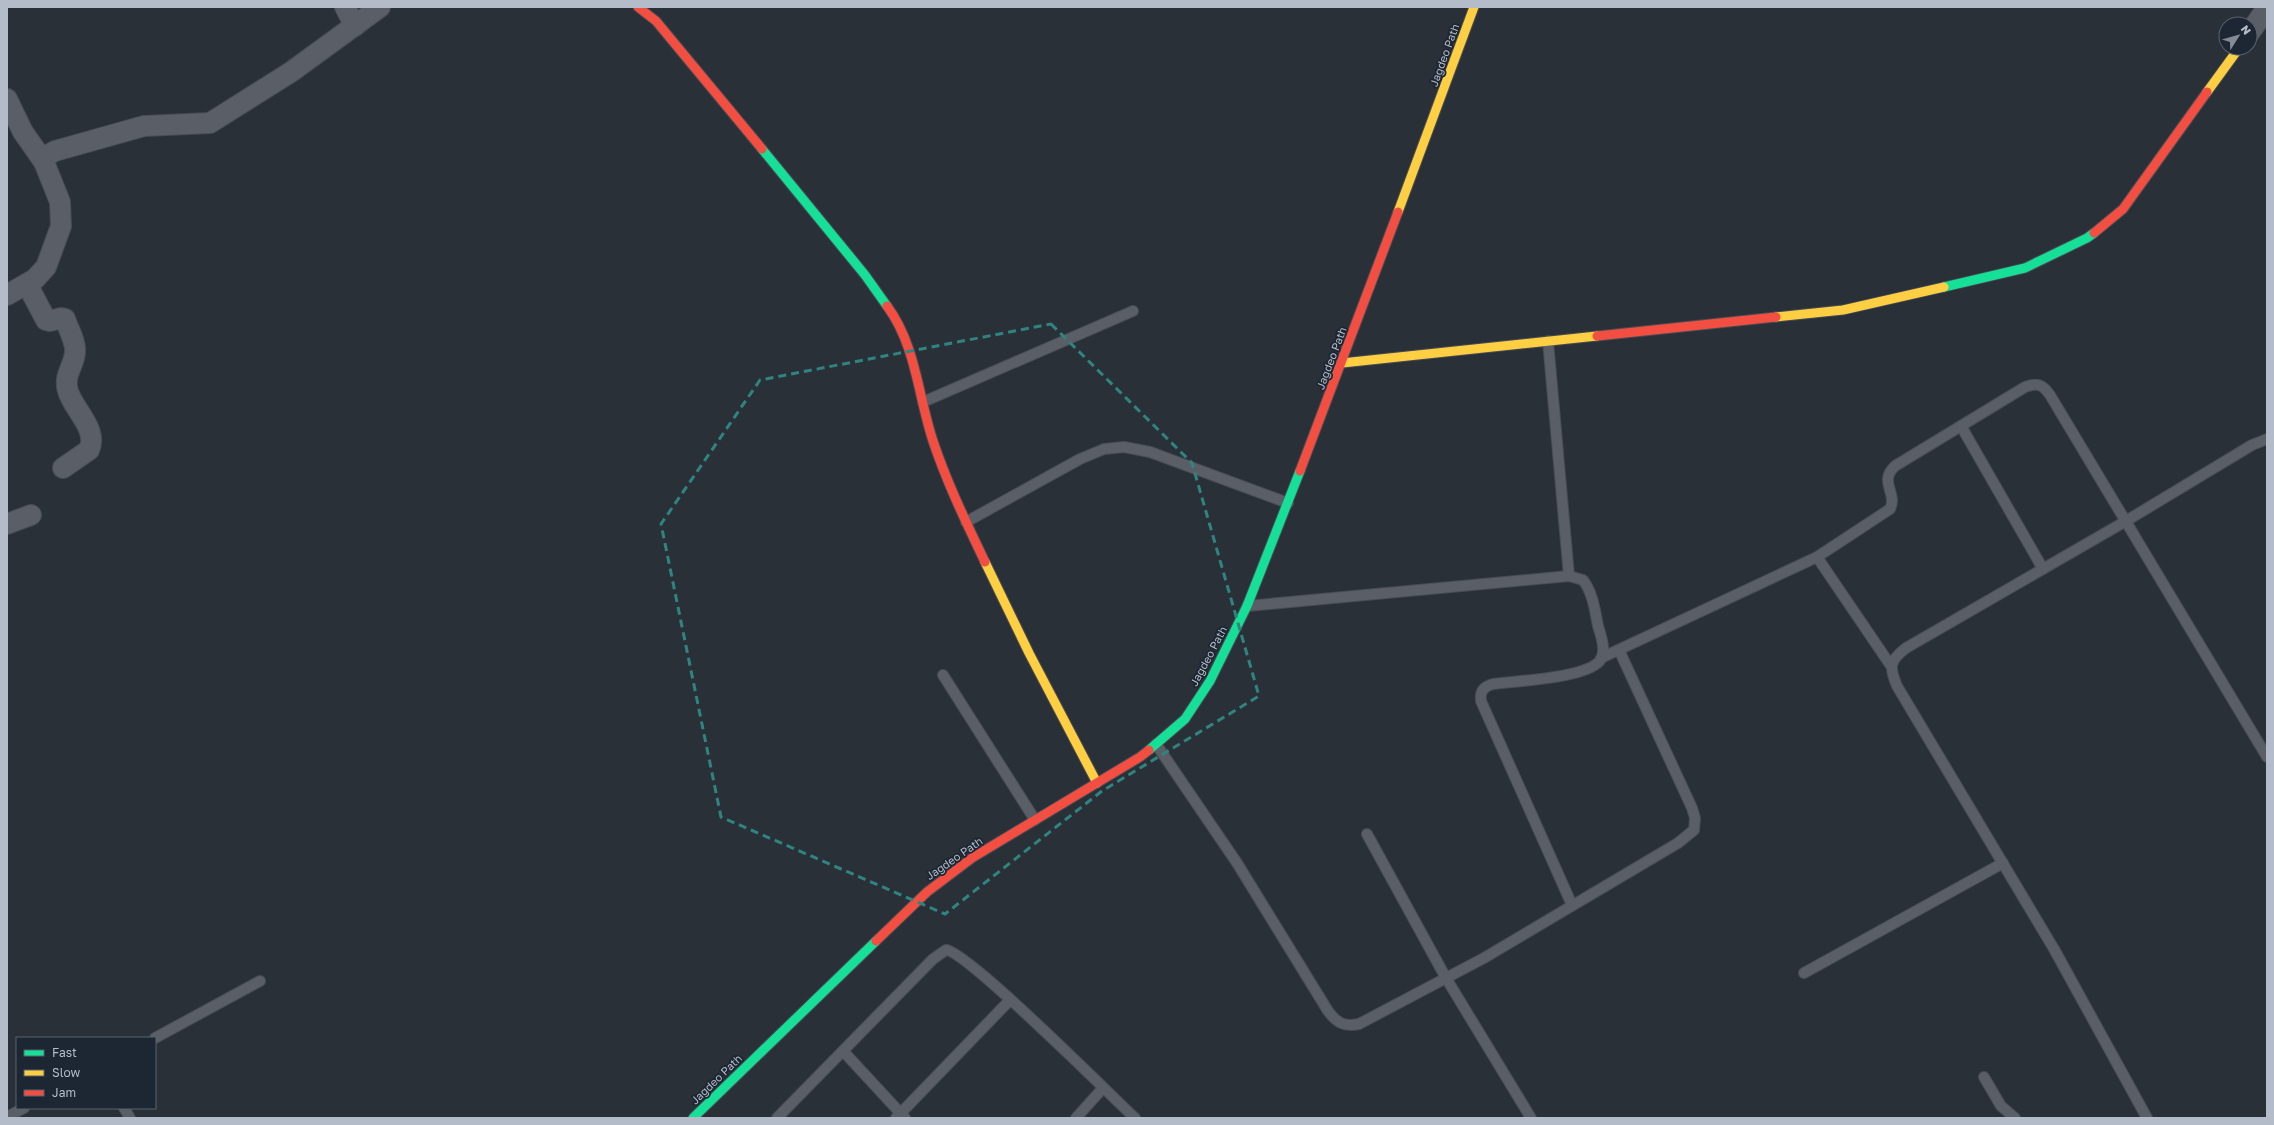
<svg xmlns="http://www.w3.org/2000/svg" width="2274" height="1125" font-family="'Golos Text',sans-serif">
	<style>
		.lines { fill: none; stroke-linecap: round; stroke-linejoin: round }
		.lane-casing { stroke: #484c53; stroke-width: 12 }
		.street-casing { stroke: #484c53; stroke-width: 22 }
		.fast-casing { stroke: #484c53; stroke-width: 11 }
		.slow-casing { stroke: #484c53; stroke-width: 11 }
		.jam-casing { stroke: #484c53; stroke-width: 11 }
		.lane { stroke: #5a5e66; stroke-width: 10 }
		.street { stroke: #5a5e66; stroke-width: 20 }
		.fast { stroke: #16e098; stroke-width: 9 }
		.slow { stroke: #ffcf43; stroke-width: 9 }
		.jam { stroke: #f24e42; stroke-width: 9 }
		.marked { fill: none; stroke: #308480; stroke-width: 3; stroke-dasharray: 8 5; stroke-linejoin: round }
		.labels { text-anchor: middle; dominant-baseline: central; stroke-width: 3.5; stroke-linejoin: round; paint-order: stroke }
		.street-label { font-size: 11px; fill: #b4bcc9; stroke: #1d2633 }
	</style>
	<rect width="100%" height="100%" fill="#2a3038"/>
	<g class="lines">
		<g class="lane-casing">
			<g id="lane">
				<path d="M1548 341 1569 576"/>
				<path d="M923 402 1133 311"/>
				<path d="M1961 426 2043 569"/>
				<path d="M966 522 1080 459 1104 449 1124 447 1150 452 1288 503"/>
				<path d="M1817 557 1891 666"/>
				<path d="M1247 606 1569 576 1583 580C1593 593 1595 611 1598 626 1601 636 1606 649 1601 659 1591 678 1515 681 1493 684 1483 687 1480 691 1481 701L1572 905"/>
				<path d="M1601 658 1817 557 1890 509C1898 493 1878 482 1895 466L2025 387C2038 382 2043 385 2050 395L2267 757"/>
				<path d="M943 675 1035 820"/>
				<path d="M1156 744 1237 863 1328 1011C1337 1023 1344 1027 1359 1024L1484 958 1678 843 1694 830 1695 818 1692 808 1619 650"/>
				<path d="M1367 834 1446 978 1531 1118"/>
				<path d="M1804 973 2003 863"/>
				<path d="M155 1038 260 981"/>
				<path d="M843 1051 905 1118"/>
				<path d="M1984 1077 2001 1106 2015 1118"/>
				<path d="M124 1108 130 1118"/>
				<path d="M7 1117 24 1108"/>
				<path d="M777 1118 933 959 946 950C968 952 1108 1093 1135 1118"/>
				<path d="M896 1118 1010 1000"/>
				<path d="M1076 1118 1103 1088"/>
				<path d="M2147 1118 2054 949 1897 686C1889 667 1889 661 1906 648L2126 521 2252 445 2267 439"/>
			</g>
		</g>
		<g class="street-casing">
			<g id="street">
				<path d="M345 7 355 26"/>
				<path d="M2250 32 2267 8"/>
				<path d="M7 99 23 132 44 162"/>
				<path d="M27 284 46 320 50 321 61 318 65 319C68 328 76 342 75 352 74 367 63 375 68 391 73 409 99 430 89 450L63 468"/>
				<path d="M7 295 35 279 46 267 61 226 60 202 44 162 46 156 55 151 144 126 210 123 291 72 380 7"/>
				<path d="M7 524 31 515"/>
			</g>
		</g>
		<g class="fast-casing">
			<g id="fast">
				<path d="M762 149 865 275 887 306"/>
				<path d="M1944 287 2025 268 2087 238 2094 233"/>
				<path d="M1149 750 1185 719 1210 681 1247 606 1300 471"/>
				<path d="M693 1118 876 941"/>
			</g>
		</g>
		<g class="slow-casing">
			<g id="slow">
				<path d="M2207 92 2239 48"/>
				<path d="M1398 212 1474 7"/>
				<path d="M1776 317 1843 310 1944 287"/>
				<path d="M1342 363 1597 336"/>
				<path d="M985 562 1029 653 1097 783"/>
			</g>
		</g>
		<g class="jam-casing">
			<g id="jam">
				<path d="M638 7 656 21 762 149"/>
				<path d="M2094 233 2123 209 2207 92"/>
				<path d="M887 306C916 345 918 396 933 441 947 483 966 522 985 562"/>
				<path d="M1597 336 1776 317"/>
				<path d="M1300 471 1398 212"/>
				<path d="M876 941 927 892 972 858 1140 757 1149 750"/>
			</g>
		</g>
		<use href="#lane" class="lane"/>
		<use href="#street" class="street"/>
		<use href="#fast" class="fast"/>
		<use href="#slow" class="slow"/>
		<use href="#jam" class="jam"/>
	</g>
	<path class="marked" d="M1051 324 1192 463 1259 696 1102 791 945 914 721 817 661 524 760 380Z"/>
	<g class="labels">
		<g class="street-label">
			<text transform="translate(1444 55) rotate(-70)">Jagdeo Path</text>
			<text transform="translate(1331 358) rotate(-69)">Jagdeo Path</text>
			<text transform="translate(1208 656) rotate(-62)">Jagdeo Path</text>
			<text transform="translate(954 858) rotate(-35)">Jagdeo Path</text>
			<text transform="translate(716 1079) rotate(-44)">Jagdeo Path</text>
		</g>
	</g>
	<rect width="2274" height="1125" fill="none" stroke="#b4bcc9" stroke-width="16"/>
	<rect x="16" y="1037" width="140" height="72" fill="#1d2633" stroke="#59626f"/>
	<rect x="24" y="1050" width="20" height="6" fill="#16e098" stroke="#59626f"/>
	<text x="52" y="1057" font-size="12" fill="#b4bcc9">Fast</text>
	<rect x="24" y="1070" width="20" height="6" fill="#ffcf43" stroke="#59626f"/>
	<text x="52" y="1077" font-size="12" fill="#b4bcc9">Slow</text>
	<rect x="24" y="1090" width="20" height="6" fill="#f24e42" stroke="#59626f"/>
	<text x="52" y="1097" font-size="12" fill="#b4bcc9">Jam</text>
	<g transform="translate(2238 36) rotate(53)"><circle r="19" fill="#1d2633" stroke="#59626f"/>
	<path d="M0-3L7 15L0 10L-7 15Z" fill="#848b96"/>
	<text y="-6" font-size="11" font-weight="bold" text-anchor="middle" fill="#b4bcc9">N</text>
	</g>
</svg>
